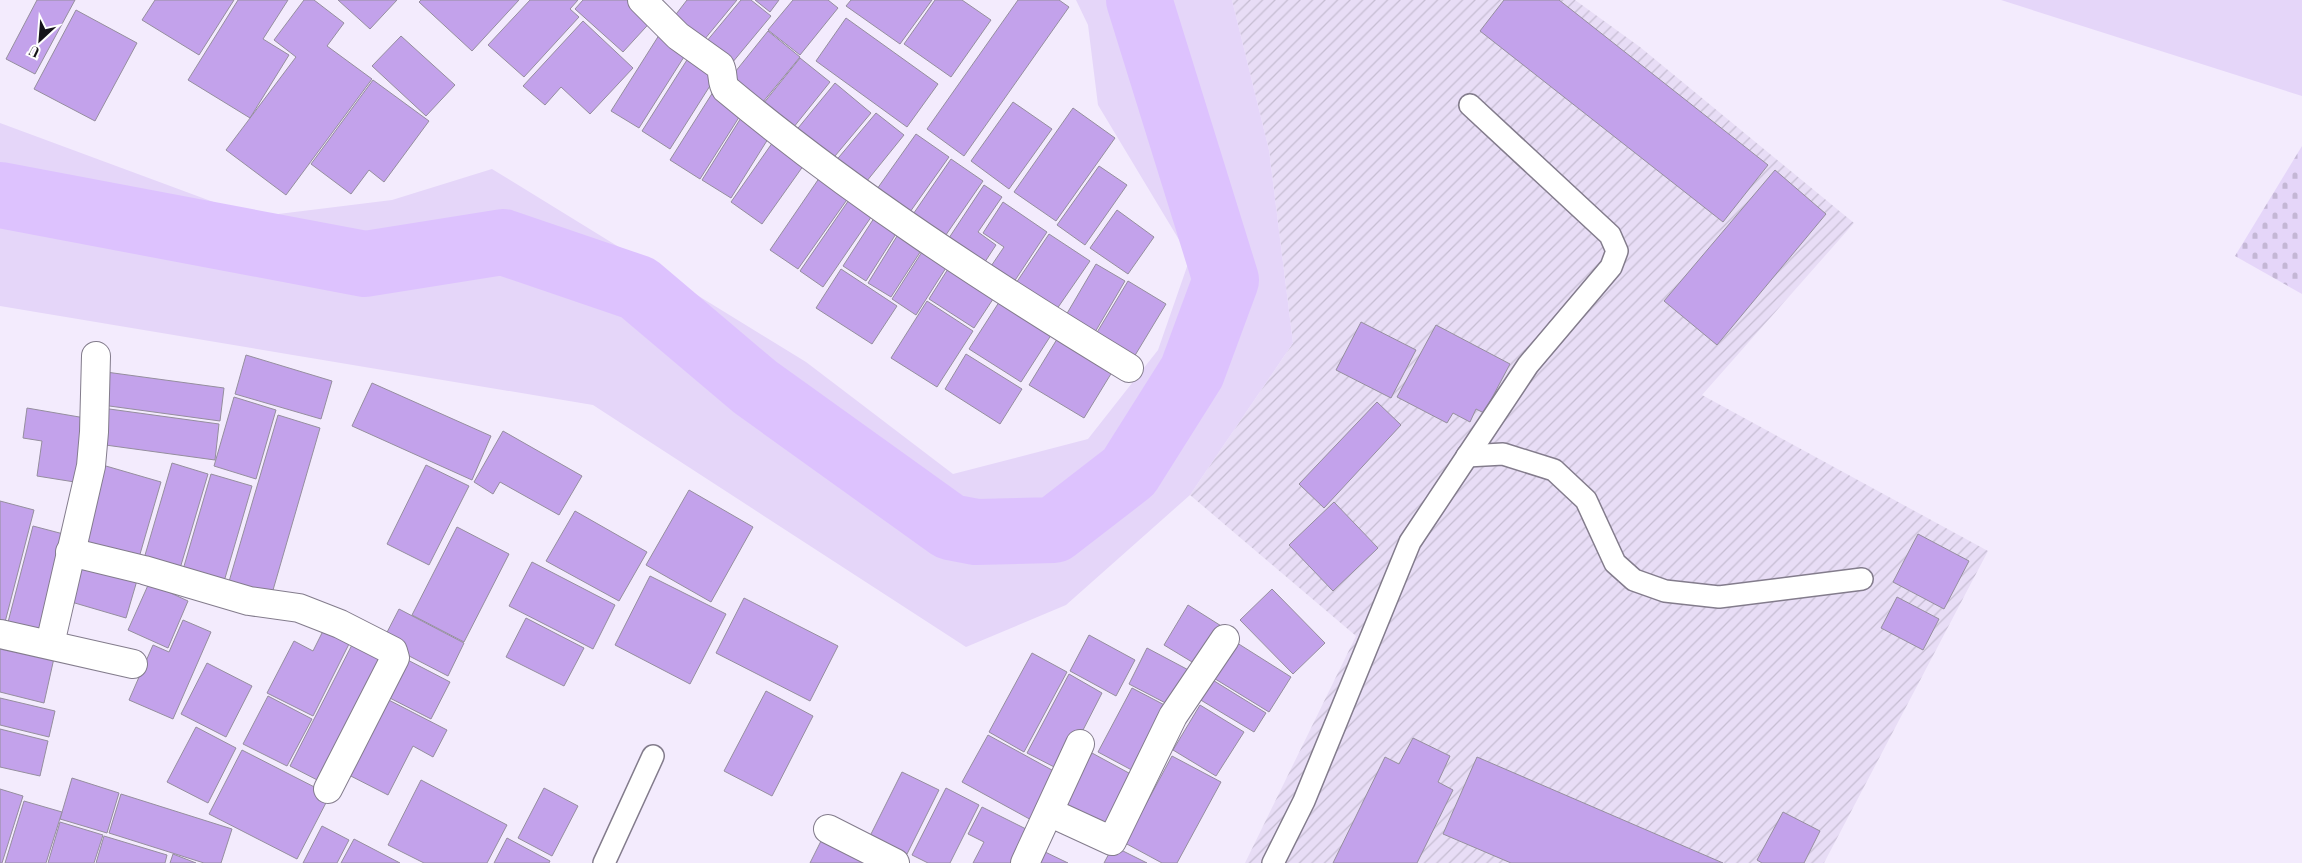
<svg xmlns="http://www.w3.org/2000/svg" width="2302" height="863" font-family="'Playfair Display',serif">
	<style>
		.industrial { fill: url(#industrial-furrows) }
		.green { fill: #e5d6f9 }
		.cemetery { fill: url(#cemetery-stones) }
		.lines { fill: none; stroke-linecap: round; stroke-linejoin: round }
		.river { stroke: #ddc2fe; stroke-width: 66 }
		.building { fill: #c3a2eb; stroke: #958e9e }
		.lane-casing { stroke: #837c8c; stroke-width: 24 }
		.street-casing { stroke: #837c8c; stroke-width: 30 }
		.lane { stroke: #fff; stroke-width: 21 }
		.street { stroke: #fff; stroke-width: 28 }
	</style>
	<defs>
		<pattern id="industrial-furrows" width="10" height="10" patternUnits="userSpaceOnUse" patternTransform="scale(1.25)"><rect width="10" height="10" fill="#e8ddf6"/><path d="M-1 1l2-2M0 10L10 0M9 11l2-2" fill="none" stroke="#c6bdd2"/></pattern>
		<pattern id="cemetery-stones" width="16" height="16" patternUnits="userSpaceOnUse" patternTransform="scale(1.25)"><rect width="16" height="16" fill="#e5d6f9"/><path d="M2 7V4a2 2 0 0 1 4 0v3zM10 15v-3a2 2 0 0 1 4 0v3z" fill="#c4b7d5"/></pattern>
	</defs>
	<rect width="100%" height="100%" fill="#f3ebfd"/>
	<path class="industrial" d="M1232 0H1575L1640 47 1854 223 1702 395 1988 551 1824 863H1245L1356 636 1190 495 1293 343 1269 150Z"/>
	<g class="green">
		<path d="M1076 0H1232L1269 150 1293 343 1190 495 1066 605 966 647 593 405 0 306V123L254 217 392 200 492 169 806 362 953 474 1088 439 1158 350 1190 258 1098 105 1088 25Z"/>
		<path d="M2001 0H2302V96Z"/>
	</g>
	<path class="cemetery" d="M2302 146V294L2235 256Z"/>
	<g class="lines">
		<path class="river" d="M0 195 365 264 503 242 638 288 755 387 950 527 976 532 1054 530 1129 472 1192 372 1226 280 1139 0"/>
	</g>
	<g class="building">
		<path d="M37 0H75L35 74 6 59Z"/>
		<path d="M155 0H234L199 55 142 20Z"/>
		<path d="M238 0H288L263 39 289 55 250 118 188 80Z"/>
		<path d="M304 0H314L344 23 327 46 372 79 286 195 226 150 296 57 274 40Z"/>
		<path d="M338 0H397L370 29Z"/>
		<path d="M421 0H519L472 51 419 2Z"/>
		<path d="M530 0H578L570 9 579 17 524 77 488 45Z"/>
		<path d="M583 0H638L656 16 623 52 575 9Z"/>
		<path d="M687 0H737L699 46 670 22Z"/>
		<path d="M741 0H751L771 16 727 69 701 48Z"/>
		<path d="M755 0H779L770 12Z"/>
		<path d="M793 0H828L838 8 800 55 768 30Z"/>
		<path d="M851 0H932L900 44 846 6Z"/>
		<path d="M935 0H962L991 20 951 77 904 44Z"/>
		<path d="M1018 0H1059L1069 7 964 156 927 129Z"/>
		<path d="M1504 0H1559L1768 165 1723 222 1480 31Z"/>
		<path d="M76 10 137 43 95 121 34 89Z"/>
		<path d="M846 18 938 84 907 127 816 61Z"/>
		<path d="M583 21 633 68 590 114 561 87 545 105 523 86Z"/>
		<path d="M768 31 800 57 758 108 727 82Z"/>
		<path d="M661 32 689 49 639 128 611 111Z"/>
		<path d="M401 36 455 85 426 116 372 66Z"/>
		<path d="M692 52 720 70 670 149 642 131Z"/>
		<path d="M800 58 830 82 789 133 759 109Z"/>
		<path d="M373 80 429 121 384 182 369 170 351 194 311 164Z"/>
		<path d="M835 83 871 113 830 162 794 133Z"/>
		<path d="M713 92 743 111 700 179 670 160Z"/>
		<path d="M1013 102 1052 129 1009 189 971 161Z"/>
		<path d="M1073 108 1115 138 1056 221 1014 192Z"/>
		<path d="M744 113 773 131 731 198 702 180Z"/>
		<path d="M876 113 904 135 862 187 834 163Z"/>
		<path d="M916 134 949 157 910 212 877 189Z"/>
		<path d="M775 139 806 162 762 224 731 202Z"/>
		<path d="M951 159 983 181 939 245 907 223Z"/>
		<path d="M1099 166 1127 185 1085 245 1057 225Z"/>
		<path d="M1775 170 1826 214 1717 345 1664 301Z"/>
		<path d="M822 174 851 194 798 269 770 250Z"/>
		<path d="M984 185 1002 197 978 232 996 245 979 271 943 247Z"/>
		<path d="M853 194 876 210 823 287 800 271Z"/>
		<path d="M1003 202 1047 232 1008 291 985 275 1004 247 983 233Z"/>
		<path d="M1117 210 1154 237 1128 274 1090 248Z"/>
		<path d="M878 212 901 226 866 281 843 266Z"/>
		<path d="M902 228 926 243 891 297 868 283Z"/>
		<path d="M1049 234 1090 261 1050 319 1010 292Z"/>
		<path d="M927 244 951 260 916 315 892 299Z"/>
		<path d="M953 261 999 290 974 328 929 299Z"/>
		<path d="M1096 264 1125 281 1091 339 1062 322Z"/>
		<path d="M841 269 897 306 872 344 816 308Z"/>
		<path d="M1128 281 1166 304 1131 362 1093 339Z"/>
		<path d="M1003 296 1055 329 1021 382 969 349Z"/>
		<path d="M927 301 973 331 937 387 891 358Z"/>
		<path d="M1361 322 1416 350 1391 398 1336 370Z"/>
		<path d="M1436 325 1510 364 1484 413 1476 409 1470 422 1453 413 1447 423 1397 397Z"/>
		<path d="M1062 331 1117 364 1084 418 1029 385Z"/>
		<path d="M966 354 1022 389 1000 424 945 389Z"/>
		<path d="M246 355 332 381 321 419 235 394Z"/>
		<path d="M106 372 224 388 220 421 102 405Z"/>
		<path d="M372 383 491 436 472 480 352 426Z"/>
		<path d="M234 397 276 410 256 479 214 466Z"/>
		<path d="M1377 402 1401 425 1324 508 1299 484Z"/>
		<path d="M27 408 91 419 81 483 37 476 42 441 23 438Z"/>
		<path d="M102 408 219 424 215 460 98 444Z"/>
		<path d="M278 415 320 428 271 597 228 585Z"/>
		<path d="M503 431 582 476 559 515 500 482 493 494 474 482Z"/>
		<path d="M172 463 208 474 179 572 143 562Z"/>
		<path d="M99 464 161 482 138 561 76 543Z"/>
		<path d="M426 465 469 486 429 565 387 544Z"/>
		<path d="M211 474 252 486 223 585 182 573Z"/>
		<path d="M689 490 753 527 711 602 646 565Z"/>
		<path d="M0 501 34 510 4 626 0 625Z"/>
		<path d="M1334 502 1378 548 1333 591 1289 545Z"/>
		<path d="M575 511 647 552 619 601 546 561Z"/>
		<path d="M33 526 71 536 45 636 7 626Z"/>
		<path d="M457 527 509 554 464 642 412 615Z"/>
		<path d="M1918 534 1969 561 1944 609 1893 582Z"/>
		<path d="M80 560 138 577 126 618 68 601Z"/>
		<path d="M532 562 615 605 593 649 509 606Z"/>
		<path d="M650 576 726 614 690 684 615 645Z"/>
		<path d="M149 583 188 601 168 648 128 630Z"/>
		<path d="M1272 589 1325 643 1293 674 1240 620Z"/>
		<path d="M1897 597 1939 619 1923 650 1881 628Z"/>
		<path d="M744 598 838 646 810 701 716 653Z"/>
		<path d="M1188 605 1226 629 1202 668 1164 645Z"/>
		<path d="M399 609 464 643 448 676 382 642Z"/>
		<path d="M526 618 584 648 564 686 506 657Z"/>
		<path d="M183 620 211 632 173 719 129 700 153 645 169 652Z"/>
		<path d="M327 623 353 636 313 716 267 693 294 641 313 651Z"/>
		<path d="M1089 635 1135 660 1116 696 1070 671Z"/>
		<path d="M356 637 393 656 327 785 290 766Z"/>
		<path d="M1234 641 1291 677 1269 712 1212 677Z"/>
		<path d="M0 645 54 658 44 703 0 692Z"/>
		<path d="M1147 648 1196 674 1177 709 1129 684Z"/>
		<path d="M1032 653 1067 672 1024 752 989 732Z"/>
		<path d="M400 656 450 682 431 719 380 693Z"/>
		<path d="M207 663 252 686 226 737 181 714Z"/>
		<path d="M1069 674 1102 693 1062 771 1027 753Z"/>
		<path d="M1211 679 1266 713 1254 732 1199 699Z"/>
		<path d="M1132 688 1176 711 1141 775 1098 752Z"/>
		<path d="M766 691 813 716 772 796 724 771Z"/>
		<path d="M379 695 447 730 433 757 413 746 388 795 341 771Z"/>
		<path d="M268 696 312 719 287 766 243 744Z"/>
		<path d="M0 698 55 711 49 737 0 725Z"/>
		<path d="M1200 705 1244 732 1216 776 1173 750Z"/>
		<path d="M196 727 236 748 208 803 167 782Z"/>
		<path d="M0 729 48 741 40 776 0 767Z"/>
		<path d="M988 735 1061 775 1035 822 962 782Z"/>
		<path d="M1413 738 1450 756 1438 782 1453 790 1417 863H1333L1385 757 1399 764Z"/>
		<path d="M242 750 330 795 297 859 209 814Z"/>
		<path d="M1092 753 1138 778 1111 838 1059 813Z"/>
		<path d="M1172 756 1221 782 1177 863H1162L1125 843Z"/>
		<path d="M1477 757 1723 863H1511L1443 834Z"/>
		<path d="M902 772 939 790 907 854 870 836Z"/>
		<path d="M72 778 119 793 107 833 60 819Z"/>
		<path d="M421 780 507 825 487 863H424L388 845Z"/>
		<path d="M544 788 578 806 552 856 518 838Z"/>
		<path d="M946 788 979 805 950 863H928L912 855Z"/>
		<path d="M0 789 23 796 2 863H0Z"/>
		<path d="M121 794 232 829 221 863H204L109 833Z"/>
		<path d="M24 801 62 812 46 863H5Z"/>
		<path d="M982 807 1034 833 1021 863H973L984 842 968 834Z"/>
		<path d="M1783 812 1820 831 1804 863H1762L1757 860Z"/>
		<path d="M60 822 103 835 94 863H48Z"/>
		<path d="M322 826 349 840 337 863H303Z"/>
		<path d="M826 831 890 863H810Z"/>
		<path d="M104 836 167 855 165 863H96Z"/>
		<path d="M507 838 550 861 549 863H494Z"/>
		<path d="M354 839 400 863H341Z"/>
		<path d="M1113 846 1147 863H1104Z"/>
		<path d="M1041 850 1068 863H1034Z"/>
		<path d="M173 854 196 863H170Z"/>
	</g>
	<g class="lines">
		<g class="lane-casing">
			<g id="lane">
				<path d="M1467 456 1503 454 1554 470 1586 500 1615 563 1634 580 1665 591 1719 597 1862 579"/>
				<path d="M604 863 653 756"/>
				<path d="M1273 863 1304 801 1410 542 1528 365 1611 267 1617 251 1610 235 1470 105"/>
			</g>
		</g>
		<g class="street-casing">
			<g id="street">
				<path d="M642 0 678 36 720 66C724 74 721 82 726 89 852 194 989 283 1129 368"/>
				<path d="M70 552 144 570 249 601 299 608 340 624 393 651 395 658 328 789"/>
				<path d="M0 634 133 664"/>
				<path d="M50 644 91 466 94 432 96 356"/>
				<path d="M1049 812 1112 841 1173 716 1225 639"/>
				<path d="M828 829 895 863"/>
				<path d="M1025 863 1080 744"/>
			</g>
		</g>
		<use href="#lane" class="lane"/>
		<use href="#street" class="street"/>
	</g>
	<g transform="translate(40 40) rotate(206)" stroke="#ffffff" stroke-width="4" paint-order="stroke">
	<path d="M0-4L9 19L0 12L-9 19Z" fill="#151319"/>
	<text y="-8" font-size="14" font-weight="bold" text-anchor="middle" fill="#151319">U</text>
	</g>
</svg>
